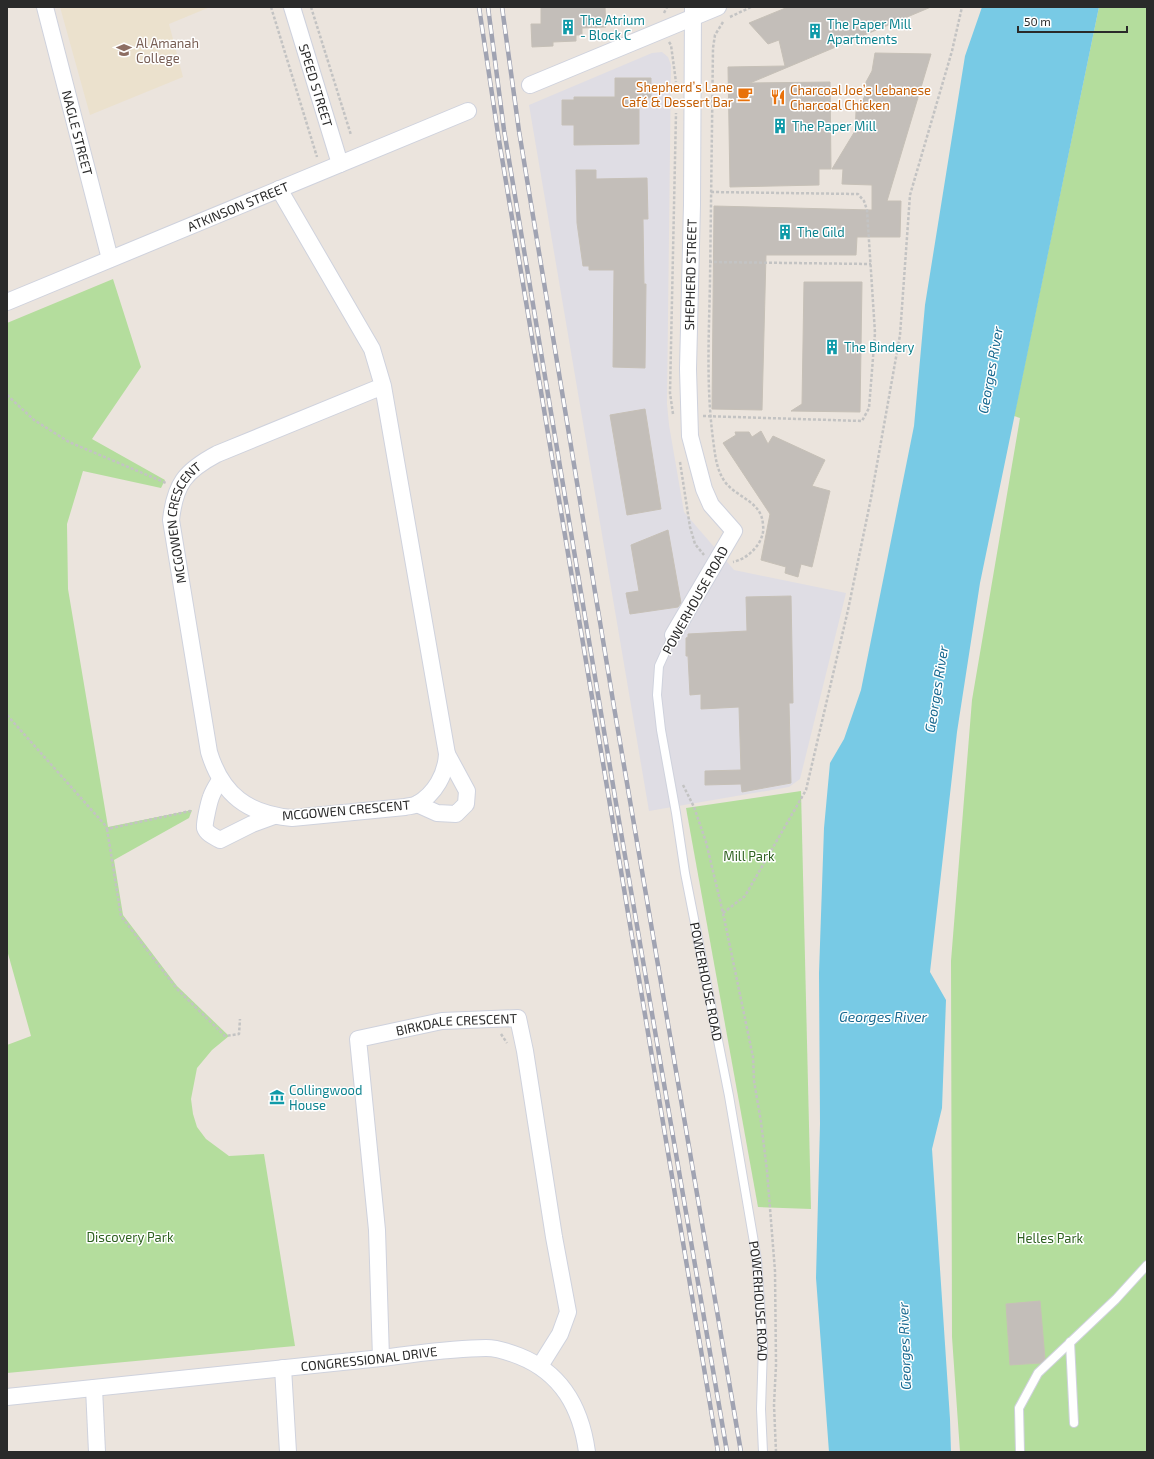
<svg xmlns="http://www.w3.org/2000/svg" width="1154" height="1459" font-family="'Exo 2',sans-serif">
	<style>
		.industrial { fill: #dfdde4 }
		.education { fill: #ebe1cd }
		.green { fill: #b4dd9d }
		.water { fill: #78cae5 }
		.building { fill: #c3beb9; stroke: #c6c0b7 }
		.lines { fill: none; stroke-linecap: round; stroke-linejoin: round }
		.lane-casing { stroke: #cfd2dd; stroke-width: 10 }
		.street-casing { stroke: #cfd2dd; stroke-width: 18 }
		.path { stroke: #c3c3c3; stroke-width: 2.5; stroke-dasharray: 3 2; stroke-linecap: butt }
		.lane { stroke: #fff; stroke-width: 8 }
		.street { stroke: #fff; stroke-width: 16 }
		.rail-casing { stroke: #a0a3b2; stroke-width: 4.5 }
		.rail { stroke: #fff; stroke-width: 3; stroke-dasharray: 9; stroke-linecap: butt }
		.labels { text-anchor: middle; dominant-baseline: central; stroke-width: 3; stroke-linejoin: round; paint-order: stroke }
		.culture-label { font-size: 13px; fill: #0d838f; stroke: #fff; text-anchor: start }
		.education-label { font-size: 13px; fill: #785e54; stroke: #fff; text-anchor: start }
		.street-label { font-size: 13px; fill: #2a2a2a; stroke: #fff }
		.food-label { font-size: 13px; fill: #c56008; stroke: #fff; text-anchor: end }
		.park-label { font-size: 13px; fill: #2e6120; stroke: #fff }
		.water-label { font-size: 14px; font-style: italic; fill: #186990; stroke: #fff }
	</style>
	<rect width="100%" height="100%" fill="#ebe4dd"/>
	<path class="industrial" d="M662 52 668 57 671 65 667 404 669 425 684 512 734 570 846 593 800 779 789 787 649 811 529 105 652 53Z"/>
	<path class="education" d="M60 7H210L169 24 183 77 90 115Z"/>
	<g class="green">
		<path d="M1099 7H1147V1452H960L952 1337 951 961 972 700 1020 418 1014 416Z"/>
		<path d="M113 279 141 367 92 439 165 480 161 488 83 471 67 524 68 589 108 827 192 810 189 818 114 860 123 915 177 986 229 1036 212 1050 197 1068 191 1099 193 1114 197 1127 206 1139 229 1156 264 1154 295 1346 7 1373V1045L31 1036 7 950V323Z"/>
		<path d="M801 791 811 1209 758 1207 686 808Z"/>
	</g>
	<path class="water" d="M982 7H1099L980 583 957 732 930 972 946 1000 942 1108 932 1149 950 1419 951 1452H829L816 1278 820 1124 819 973 824 828 830 763 844 739 861 690 914 426 925 305 965 56Z"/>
	<g class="building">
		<path d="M541 7H605L606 27 582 28V35H576V41L553 42V46L532 47 531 24H541Z"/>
		<path d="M788 7H931L750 83 830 82 831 169H819V185L730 187 728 67 785 66 779 40 768 44 749 23Z"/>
		<path d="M875 53 931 54 887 201H901L900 237H857L856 255H766L762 410 712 409 714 206 872 210V185L842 184 843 169H832L855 131 856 112 866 94V82L872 71Z"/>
		<path d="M615 78H651V98L639 97V144L574 145V125H562V100H574V97H615Z"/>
		<path d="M576 170H596V179L647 178 648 219H643L644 284H646L645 368 613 367 614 270H589V266H583L577 223Z"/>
		<path d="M804 282H862L860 412 791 411 802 404Z"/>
		<path d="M645 409 661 509 627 515 610 415Z"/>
		<path d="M761 431 768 444 773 436 825 460 812 486 830 491 812 567 801 564 798 577 785 573 786 567 761 560 770 514 723 443 736 435 735 432H749L752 437Z"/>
		<path d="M668 530 681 603 678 607 630 614 626 593 639 591 631 545Z"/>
		<path d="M791 596 793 703H789L791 783 742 792 741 784 705 785V771L741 770 739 707 701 709V694L690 695 688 656H686V638L688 637V634L747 631 746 597Z"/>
		<path d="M1040 1301 1045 1359 1041 1363 1010 1365 1006 1304Z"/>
	</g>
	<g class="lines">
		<g class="lane-casing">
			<g id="lane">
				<path id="s1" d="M673 635 659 666 657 695 661 730 676 813 685 873 729 1096 757 1260 763 1346 761 1409 763 1452"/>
				<path d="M1070 1342 1074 1423"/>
				<path d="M1020 1452 1019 1408 1038 1373 1116 1299 1147 1265"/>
			</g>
		</g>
		<g class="street-casing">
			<g id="street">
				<path id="s2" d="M45 7 110 259"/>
				<path id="s3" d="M292 7 340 164"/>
				<path d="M530 85 718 7"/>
				<path id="s4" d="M279 189 372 349 383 386 447 754C446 774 435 794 417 804 414 806 409 806 405 807L292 818C248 814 222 795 209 752L171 520C175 484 185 471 217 454L383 386"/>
				<path id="s5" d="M7 302 468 111"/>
				<path id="s6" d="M673 635 734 531 711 505 704 489 690 436 688 369 692 205 693 7"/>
				<path d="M220 780C217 785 213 791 211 797 209 802 204 824 205 828 207 834 215 837 220 840L252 824 274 816"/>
				<path d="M417 804 437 813 456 814 466 804 467 791 447 754"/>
				<path id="s7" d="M381 1358 377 1230 358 1039 442 1021 518 1018 525 1051 554 1237 568 1312 560 1334 540 1366"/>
				<path d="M283 1368 288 1452"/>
				<path d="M94 1388 97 1452"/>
				<path id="s8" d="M7 1397 381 1358C416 1354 451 1348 486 1348 497 1348 509 1352 519 1356 562 1373 581 1408 587 1452"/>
			</g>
		</g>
		<g class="path">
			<path d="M271 7 317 157"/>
			<path d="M311 7 351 135"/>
			<path d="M664 13 667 7"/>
			<path d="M730 17 751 7"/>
			<path d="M723 22 715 35 713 48C712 126 711 203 710 281 709 334 706 386 713 439 715 454 716 469 725 482 737 498 762 501 763 525 764 532 762 537 759 543 753 552 745 559 733 562"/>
			<path d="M669 42 671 45 676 82"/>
			<path d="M709 262 871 264"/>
			<path d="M7 395 34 420 69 442 166 483"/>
			<path d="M673 414 670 393 676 113"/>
			<path d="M703 416 862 421 869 408 875 333 867 210 864 201 858 194 711 192"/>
			<path d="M680 462 690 527 695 544 704 555"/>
			<path d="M7 715 105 825 107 829 190 811V814"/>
			<path d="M683 785 694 807 706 842 723 913 753 1057 754 1081 761 1122 767 1171 775 1271 776 1365 774 1405 776 1452"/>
			<path d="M107 829 121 916 177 989 225 1036 239 1034 240 1019"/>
			<path d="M723 913 745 896 806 790 848 610 871 498 900 335 910 195 952 51 962 7"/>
			<path d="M501 1034 507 1043"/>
		</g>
		<use href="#lane" class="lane"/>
		<use href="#street" class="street"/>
		<g class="rail-casing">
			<g id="rail">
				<path d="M479 7 498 134 718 1452"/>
				<path d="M488 7 504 130 616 803 727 1452"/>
				<path d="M502 7 519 131 614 707 741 1452"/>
			</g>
		</g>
		<use href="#rail" class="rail"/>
	</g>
	<defs>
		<g id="building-bare" transform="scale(1.2)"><path d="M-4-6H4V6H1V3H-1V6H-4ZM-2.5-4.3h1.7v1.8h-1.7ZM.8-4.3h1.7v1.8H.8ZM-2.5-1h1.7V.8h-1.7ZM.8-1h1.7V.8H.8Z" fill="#0f9aa8" stroke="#fff" stroke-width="2.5" paint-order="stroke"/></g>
		<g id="school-bare" transform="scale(1.2)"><path d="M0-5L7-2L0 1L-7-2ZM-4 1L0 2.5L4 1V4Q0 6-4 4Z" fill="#8d6e63" stroke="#fff" stroke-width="2.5" paint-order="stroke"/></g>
		<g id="cafe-bare" transform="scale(1.2)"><path d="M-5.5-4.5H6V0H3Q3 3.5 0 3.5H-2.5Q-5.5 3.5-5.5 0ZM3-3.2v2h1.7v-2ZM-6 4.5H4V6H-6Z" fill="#e8710a" stroke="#fff" stroke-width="2.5" paint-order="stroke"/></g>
		<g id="restaurant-bare" transform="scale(1.2)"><path d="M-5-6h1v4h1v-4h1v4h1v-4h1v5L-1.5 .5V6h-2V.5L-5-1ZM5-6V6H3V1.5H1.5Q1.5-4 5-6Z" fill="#e8710a" stroke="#fff" stroke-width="2.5" paint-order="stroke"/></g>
		<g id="museum-bare" transform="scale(1.2)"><path d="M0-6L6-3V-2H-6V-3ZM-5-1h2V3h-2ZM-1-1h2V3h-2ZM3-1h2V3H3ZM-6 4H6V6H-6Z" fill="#0f9aa8" stroke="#fff" stroke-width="2.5" paint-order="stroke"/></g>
	</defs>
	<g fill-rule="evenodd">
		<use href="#building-bare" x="568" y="27"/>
		<use href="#building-bare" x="815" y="31"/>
		<use href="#school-bare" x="124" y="50"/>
		<use href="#cafe-bare" x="745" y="94"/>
		<use href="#restaurant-bare" x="778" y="97"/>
		<use href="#building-bare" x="780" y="126"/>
		<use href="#building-bare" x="785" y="232"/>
		<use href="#building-bare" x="832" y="347"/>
		<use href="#museum-bare" x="277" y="1097"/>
	</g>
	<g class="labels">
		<g class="culture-label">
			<text x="580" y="20">The Atrium<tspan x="580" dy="15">- Block C</tspan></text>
			<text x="827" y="24">The Paper Mill<tspan x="827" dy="15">Apartments</tspan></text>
			<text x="792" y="126">The Paper Mill</text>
			<text x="797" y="232">The Gild</text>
			<text x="844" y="347">The Bindery</text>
			<text x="289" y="1090">Collingwood<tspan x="289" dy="15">House</tspan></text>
		</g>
		<g class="education-label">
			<text x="136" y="43">Al Amanah<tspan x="136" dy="15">College</tspan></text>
		</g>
		<g class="street-label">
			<text stroke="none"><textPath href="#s3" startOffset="82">SPEED STREET</textPath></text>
			<text stroke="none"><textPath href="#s2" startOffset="130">NAGLE STREET</textPath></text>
			<text stroke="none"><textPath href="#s5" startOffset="250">ATKINSON STREET</textPath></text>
			<text stroke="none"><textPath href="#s6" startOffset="389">SHEPHERD STREET</textPath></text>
			<text stroke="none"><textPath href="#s4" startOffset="1133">MCGOWEN CRESCENT</textPath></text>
			<text transform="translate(695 600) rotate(-61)">POWERHOUSE ROAD</text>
			<text transform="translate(346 810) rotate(-5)">MCGOWEN CRESCENT</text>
			<text stroke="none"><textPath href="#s1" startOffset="354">POWERHOUSE ROAD</textPath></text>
			<text stroke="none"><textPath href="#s7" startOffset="420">BIRKDALE CRESCENT</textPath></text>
			<text stroke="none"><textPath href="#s1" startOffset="678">POWERHOUSE ROAD</textPath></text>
			<text stroke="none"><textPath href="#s8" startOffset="364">CONGRESSIONAL DRIVE</textPath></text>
		</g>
		<g class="food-label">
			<text x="733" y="87">Shepherd’s Lane<tspan x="733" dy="15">Café &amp; Dessert Bar</tspan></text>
			<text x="790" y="90" text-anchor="start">Charcoal Joe’s Lebanese<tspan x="790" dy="15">Charcoal Chicken</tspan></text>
		</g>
		<g class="park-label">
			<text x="749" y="856">Mill Park</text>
			<text x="130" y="1237">Discovery Park</text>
			<text x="1050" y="1238">Helles Park</text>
		</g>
		<g class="water-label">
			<text transform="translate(990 370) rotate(-80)">Georges River</text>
			<text transform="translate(936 689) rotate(-81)">Georges River</text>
			<text x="883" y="1016">Georges River</text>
			<text transform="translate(904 1346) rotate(-92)">Georges River</text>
		</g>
	</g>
	<rect width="1154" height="1459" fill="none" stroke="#2a2a2a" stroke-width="16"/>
	<path d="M1018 26v6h109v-6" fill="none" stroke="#2a2a2a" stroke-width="2"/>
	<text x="1024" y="26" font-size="12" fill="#2a2a2a" stroke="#ffffff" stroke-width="3" paint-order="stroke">50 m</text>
</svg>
